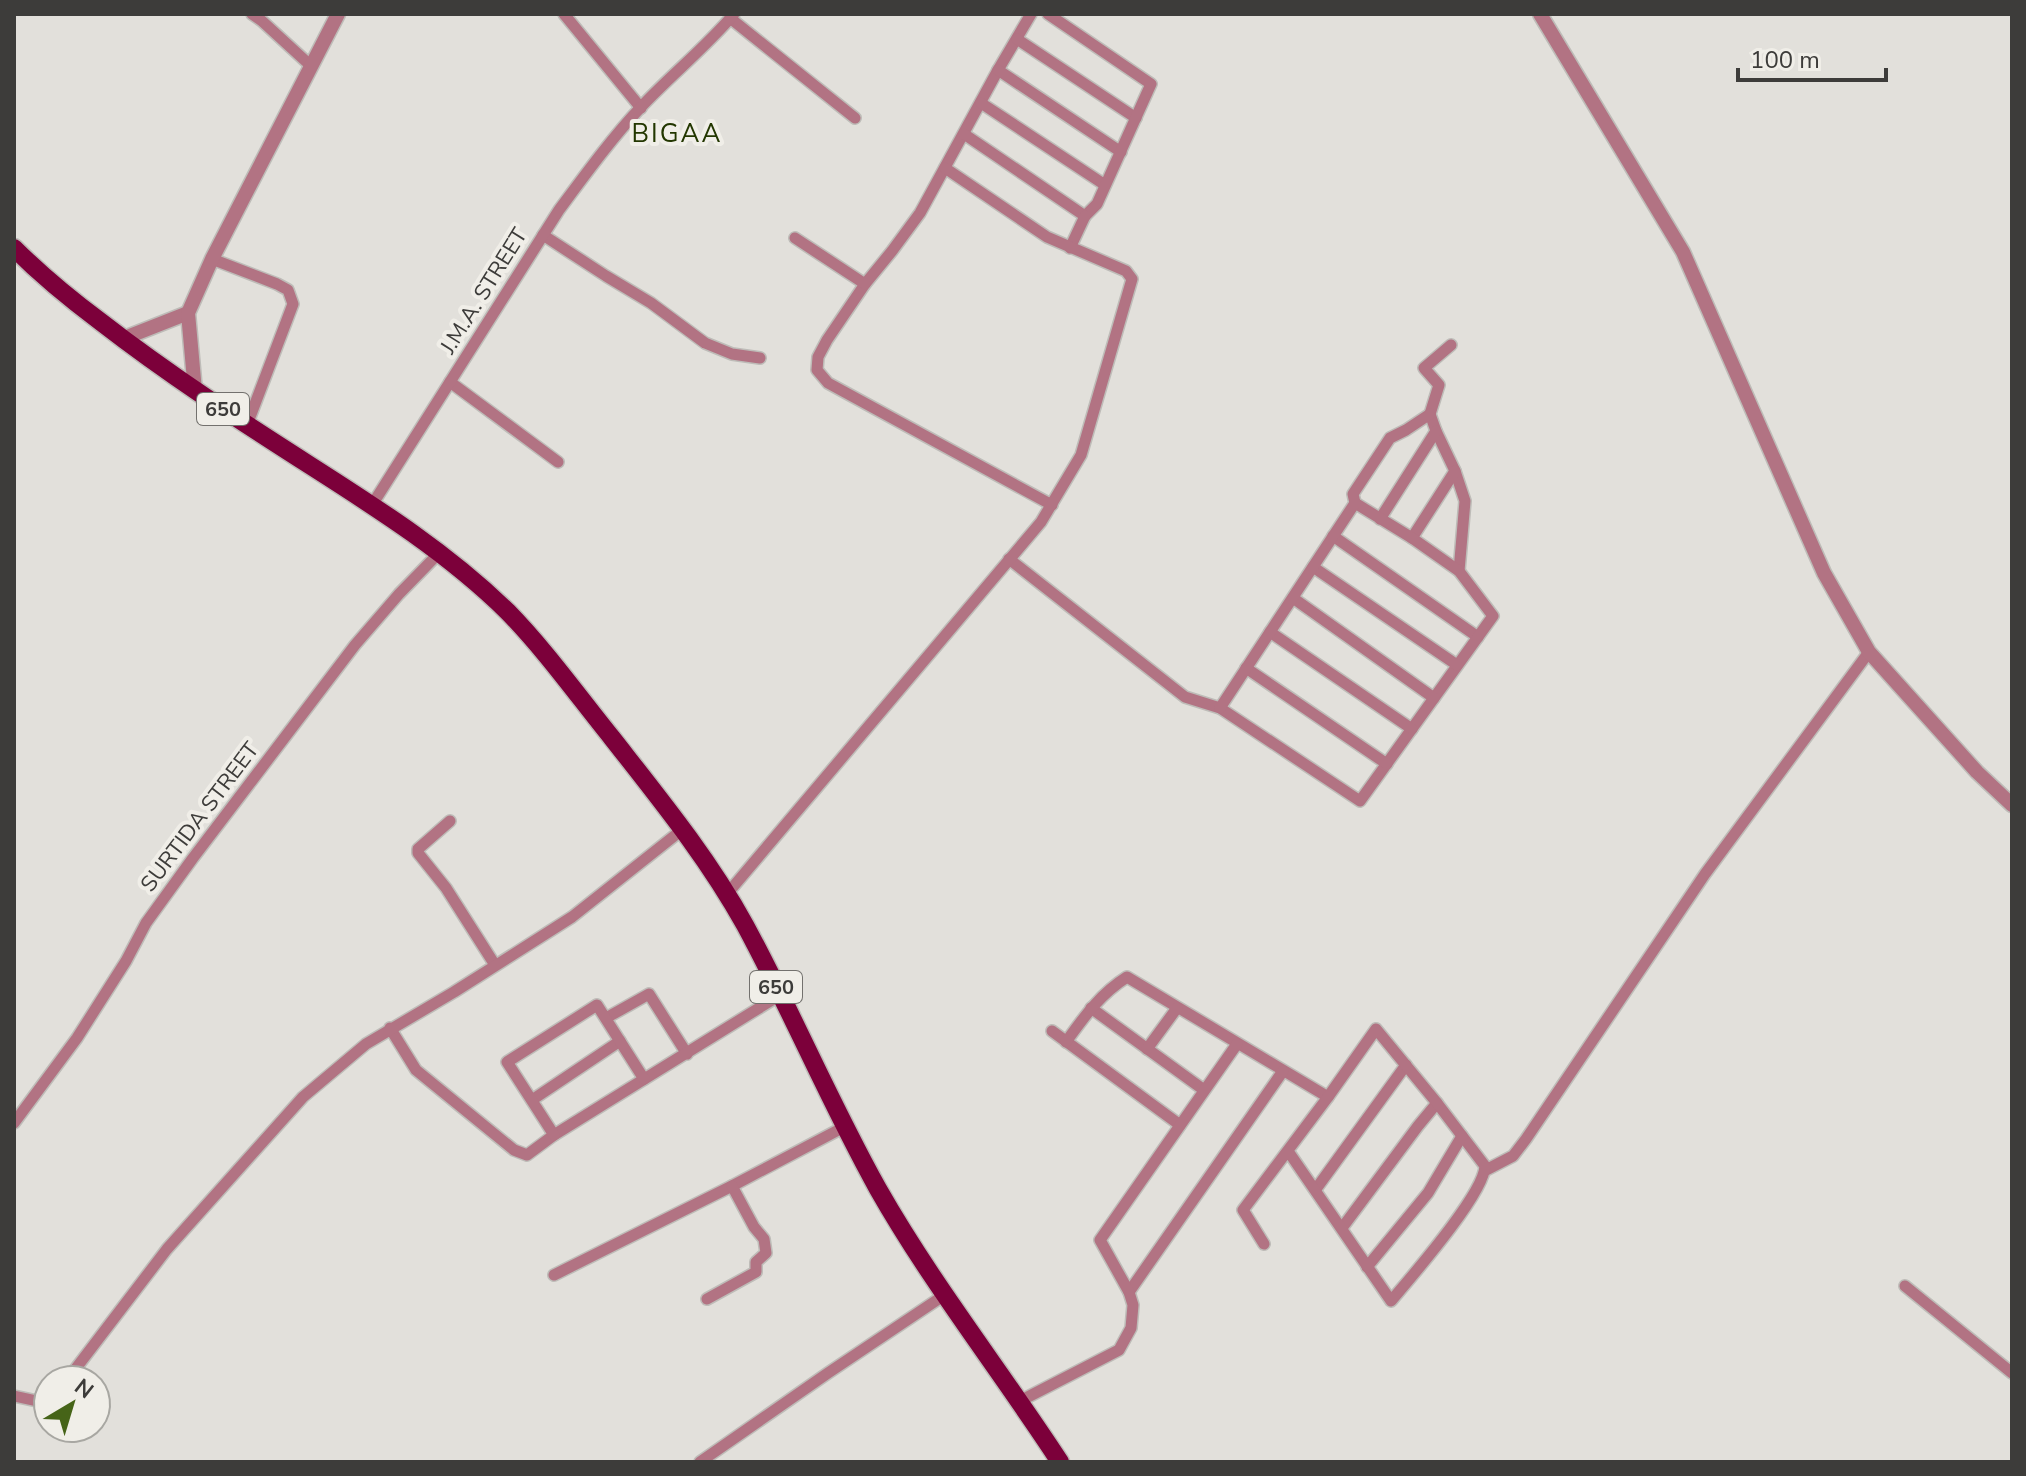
<svg xmlns="http://www.w3.org/2000/svg" width="2026" height="1476" font-family="'Nunito Sans',sans-serif">
	<style>
		.lines { fill: none; stroke-linecap: round; stroke-linejoin: round }
		.minor-casing { stroke: #bebcb8; stroke-width: 14 }
		.tertiary-casing { stroke: #bebcb8; stroke-width: 17 }
		.primary-casing { stroke: #bebcb8; stroke-width: 21 }
		.minor { stroke: #b27383; stroke-width: 11 }
		.tertiary { stroke: #b27383; stroke-width: 14 }
		.primary { stroke: #7c003a; stroke-width: 18 }
		.labels { text-anchor: middle; dominant-baseline: central; stroke-width: 8; stroke-linejoin: round; paint-order: stroke }
		.shield { fill: #f0eee8; stroke: #73716e; stroke-width: 2 }
		.shield-label { font-size: 20px; font-weight: bold; fill: #3d3c3a }
		.street-label { font-size: 22px; fill: #3d3c3a; stroke: #f0eee8 }
		.quarter-label { font-size: 26px; letter-spacing: 2px; fill: #233701; stroke: #f0eee8 }
	</style>
	<rect width="100%" height="100%" fill="#e2e0db"/>
	<g class="lines">
		<g class="minor-casing">
			<g id="minor">
				<path d="M252 14 262 21 311 66"/>
				<path d="M564 14 641 108"/>
				<path d="M1031 14 998 70 920 213 892 251 865 284 827 340 818 357 817 370 828 383 1052 505"/>
				<path d="M730 18 855 118"/>
				<path d="M1017 39 1136 118"/>
				<path d="M998 70 1121 152"/>
				<path d="M981 103 1105 185"/>
				<path d="M964 134 1085 216 1097 204 1151 84 1048 14"/>
				<path d="M543 235 606 276 651 303 705 343 732 354 760 358"/>
				<path d="M795 238 865 284"/>
				<path d="M1070 248 1085 216"/>
				<path d="M212 259 277 284 288 290 293 304 247 425"/>
				<path d="M1451 345 1424 368 1439 385 1430 414 1436 431 1455 471 1465 501 1459 571"/>
				<path d="M450 382 558 462"/>
				<path d="M372 505 559 210C585 175 611 139 641 107 671 75 705 48 734 14"/>
				<path d="M1380 519 1436 431"/>
				<path d="M1333 536 1478 637"/>
				<path d="M1412 538 1455 471"/>
				<path d="M1009 559 1185 697 1220 708 1360 801 1493 616 1459 571 1412 538 1355 503"/>
				<path d="M1313 567 1457 665"/>
				<path d="M1293 598 1434 698"/>
				<path d="M1270 632 1412 729"/>
				<path d="M1246 668 1387 764"/>
				<path d="M1220 708 1355 503 1353 494 1390 438 1406 430 1430 414"/>
				<path d="M450 821 418 849V853L446 888 495 965"/>
				<path d="M727 894 1041 522 1081 455 1132 279 1126 271 1047 237 945 168"/>
				<path d="M1091 1008 1204 1090"/>
				<path d="M606 1018 649 994 687 1054"/>
				<path d="M390 1028 416 1070 514 1150 527 1155 554 1135 780 995"/>
				<path d="M1052 1031 1180 1125"/>
				<path d="M1066 1042C1084 1017 1100 994 1127 977L1328 1097"/>
				<path d="M1147 1049 1177 1008"/>
				<path d="M532 1100 620 1041"/>
				<path d="M14 1123 77 1038 126 961 146 923 193 858 355 645 399 594 440 552"/>
				<path d="M554 1135 507 1062 597 1005 644 1079"/>
				<path d="M1486 1170 1513 1156 1526 1139 1705 874 1869 652"/>
				<path d="M1316 1189 1406 1065"/>
				<path d="M1342 1228 1418 1126 1437 1103"/>
				<path d="M1264 1244 1243 1210 1328 1097 1376 1029 1437 1103 1485 1166C1484 1194 1412 1276 1391 1301L1288 1151"/>
				<path d="M1367 1267 1428 1193 1462 1136"/>
				<path d="M554 1275 732 1186 846 1126"/>
				<path d="M1905 1286 2012 1373"/>
				<path d="M1129 1292 1283 1071"/>
				<path d="M707 1299 756 1272V1262L766 1253 764 1239 754 1227 732 1186"/>
				<path d="M67 1380 167 1249 303 1097 366 1044 454 992 572 917 683 829"/>
				<path d="M14 1396 37 1401H48"/>
				<path d="M1020 1401 1119 1350 1131 1328 1133 1305 1129 1292 1100 1240 1237 1044"/>
				<path d="M700 1462 828 1373 946 1294"/>
			</g>
		</g>
		<g class="tertiary-casing">
			<g id="tertiary">
				<path d="M1540 14 1683 252 1824 573 1869 652 1977 772 2012 805"/>
				<path d="M122 339 188 313"/>
				<path d="M195 391 188 313 212 259 338 14"/>
			</g>
		</g>
		<g class="primary-casing">
			<path id="primary" d="M14 248C41 275 70 299 101 322 168 374 239 420 311 466 380 510 449 554 508 612 546 651 578 696 612 738 659 798 708 858 745 925 792 1012 830 1103 878 1189 932 1284 1000 1370 1060 1462"/>
		</g>
		<use href="#minor" class="minor"/>
		<use href="#tertiary" class="tertiary"/>
		<use href="#primary" class="primary"/>
	</g>
	<g class="labels">
		<g class="shield">
			<rect x="197" y="393" width="52" height="32" rx="6"/>
			<rect x="750" y="971" width="52" height="32" rx="6"/>
		</g>
		<g class="shield-label">
			<text x="223" y="409">650</text>
			<text x="776" y="987">650</text>
		</g>
		<g class="street-label">
			<text transform="translate(484 291) rotate(-58)">J.M.A. STREET</text>
			<text transform="translate(200 817) rotate(-53)">SURTIDA STREET</text>
		</g>
		<g class="quarter-label">
			<text x="677" y="133">BIGAA</text>
		</g>
	</g>
	<rect width="2026" height="1476" fill="none" stroke="#3d3c3a" stroke-width="32"/>
	<g transform="translate(72 1404) rotate(38)"><circle r="38" fill="#f0eee8" stroke="#a8a7a2" stroke-width="2"/>
	<path d="M0-6L14 30L0 20L-14 30Z" fill="#466418"/>
	<text y="-12" font-size="22" font-weight="bold" text-anchor="middle" fill="#3d3c3a">N</text>
	</g>
	<path d="M1738 68v12h148v-12" fill="none" stroke="#3d3c3a" stroke-width="4"/>
	<text x="1750" y="68" font-size="24" fill="#3d3c3a" stroke="#f0eee8" stroke-width="6" paint-order="stroke">100 m</text>
</svg>
